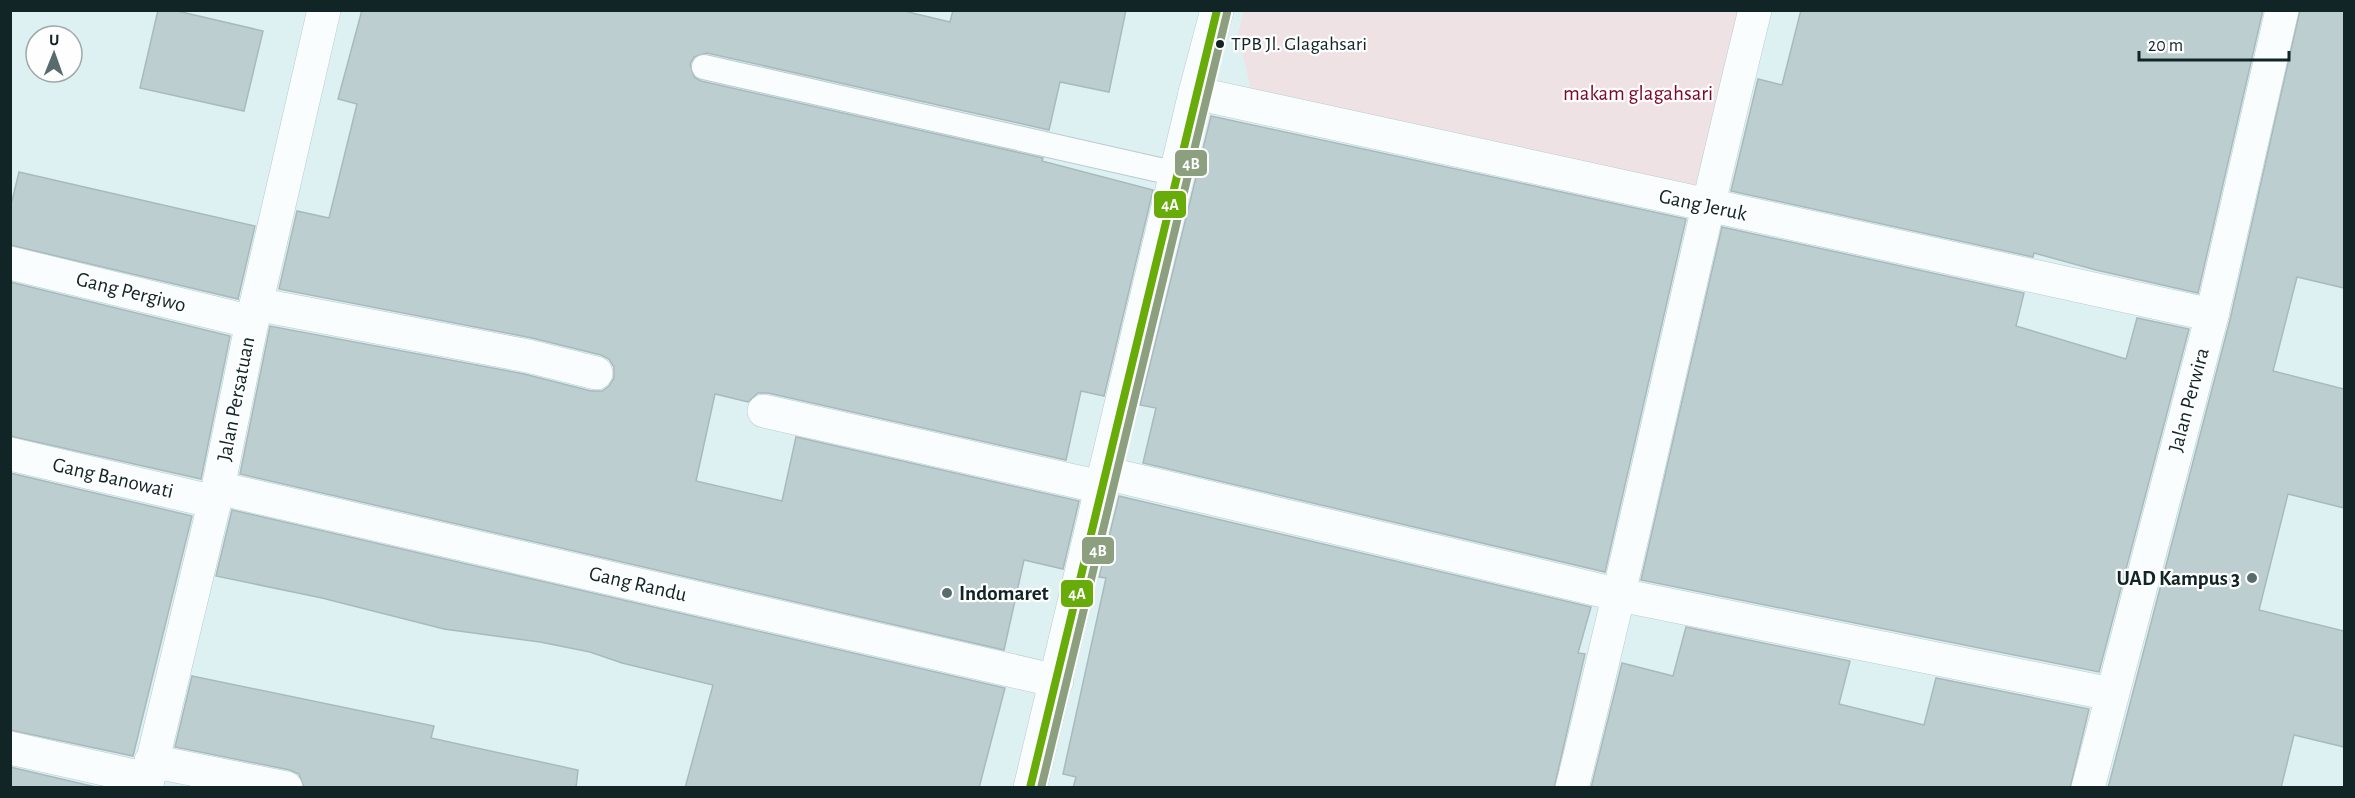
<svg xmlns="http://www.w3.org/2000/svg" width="2355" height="798" font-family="'Alegreya Sans',sans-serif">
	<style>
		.green { fill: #efe2e4 }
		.building { fill: #bdced0; stroke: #a8babc; stroke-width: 1.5 }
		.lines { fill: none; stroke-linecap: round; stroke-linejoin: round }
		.lane-casing { stroke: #b8cbcd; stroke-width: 26 }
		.street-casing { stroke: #b8cbcd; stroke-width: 34 }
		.secondary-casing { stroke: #b8cbcd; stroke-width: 34 }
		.lane { stroke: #fafdfd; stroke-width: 24 }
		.street { stroke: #fafdfd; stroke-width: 33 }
		.secondary { stroke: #fafdfd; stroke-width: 33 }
		.bus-1-casing { stroke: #fefefe; stroke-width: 12 }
		.bus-2-casing { stroke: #fefefe; stroke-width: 12 }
		.bus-1 { stroke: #67ac08; stroke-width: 8 }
		.bus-2 { stroke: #8ca07f; stroke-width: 8 }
		.bus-dot { fill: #112426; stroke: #fefefe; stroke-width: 2 }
		.poi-dot { fill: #586c6e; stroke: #fefefe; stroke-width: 2 }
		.labels { text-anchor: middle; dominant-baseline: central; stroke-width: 4.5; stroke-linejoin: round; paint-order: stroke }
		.bus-label { font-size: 20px; fill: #112426; stroke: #fefefe; text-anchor: start }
		.park-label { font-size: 21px; fill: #7e072b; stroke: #fefefe }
		.street-label { font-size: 21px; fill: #112426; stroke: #fefefe }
		.poi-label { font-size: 21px; font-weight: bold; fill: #112426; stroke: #fefefe; text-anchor: end }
		.line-badge { stroke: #fefefe; stroke-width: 2 }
		.badge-label { font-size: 16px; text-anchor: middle; font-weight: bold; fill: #fff }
	</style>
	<rect width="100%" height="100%" fill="#ddf1f3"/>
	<path class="green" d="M1244 10 1744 11 1699 189 1252 94 1238 34Z"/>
	<g class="building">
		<path d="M158 10H173L263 31 244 111 140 88Z"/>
		<path d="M362 10H900L950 22 953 10H1126L1109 92 1060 82 1049 130 707 53 694 57 690 64 694 77 701 81 1043 158 1042 161 1153 190 1104 396 1081 391 1066 460 768 393H758L748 402 715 394 696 481 782 501 796 437 1079 501 1063 569 1024 560 1004 650 240 474 270 326 524 374 591 391H602L609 386 614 378V367L609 359 601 355 532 338 279 289 297 211 329 218 357 104 338 99Z"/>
		<path d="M1801 10H2263L2198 293 2096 270 2034 253 2033 257 1731 191 1758 79 1782 85Z"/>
		<path d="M2300 10H2344V288L2297 277 2273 371 2344 389V508L2288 494 2259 610 2344 631V747L2294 735 2281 788H2108L2230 320Z"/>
		<path d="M1211 116 1686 219 1605 572 1143 463 1156 408 1140 405Z"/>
		<path d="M19 172 255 226 238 299 10 245V209Z"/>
		<path d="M1722 227 2024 293 2016 326 2126 359 2137 318 2189 329 2099 672 1641 580Z"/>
		<path d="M10 282 230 336 201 479 10 436Z"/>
		<path d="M10 473 192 516 133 756 10 730Z"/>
		<path d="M1119 496 1591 607 1578 653 1585 654 1554 788H1073L1076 777 1063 774 1106 578 1099 577Z"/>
		<path d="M232 510 1005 688 979 788H685L713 685 622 663 590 652 540 642 444 629 322 598 216 576Z"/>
		<path d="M1686 627 1850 661 1839 704 1924 725 1936 678 2089 709 2070 788H1591L1622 663 1673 676Z"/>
		<path d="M192 676 434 726 431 738 578 770 576 788H304L299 774 290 770 175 747Z"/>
		<path d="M10 767 100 788H10Z"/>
	</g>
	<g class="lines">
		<g class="lane-casing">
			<path id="lane" d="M704 67 1177 174"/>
		</g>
		<g class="street-casing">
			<g id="street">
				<path d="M1195 93 2212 315"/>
				<path d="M10 263 252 322"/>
				<path d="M256 304 528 356 596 373"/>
				<path d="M764 411 1101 487"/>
				<path d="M10 454 215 502"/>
				<path d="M1105 473 1620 595 2111 694"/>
				<path d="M218 488 1057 681"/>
				<path d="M10 748 148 779"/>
				<path d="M151 761 286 788"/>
				<path d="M146 788 218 488 252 322 324 10"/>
				<path d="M1572 788C1637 529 1691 269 1755 10"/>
				<path d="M2088 788 2212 315 2282 10"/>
			</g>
		</g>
		<g class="secondary-casing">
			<path id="secondary" d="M1030 788 1195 93 1217 10"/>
		</g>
		<use href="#lane" class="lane"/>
		<use href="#street" class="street"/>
		<use href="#secondary" class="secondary"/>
		<g class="bus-1-casing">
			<path id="bus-1" d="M1030 788 1217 10"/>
		</g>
		<g class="bus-2-casing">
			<path id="bus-2" d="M1041 788 1227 13"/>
		</g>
		<use href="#bus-1" class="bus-1"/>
		<use href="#bus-2" class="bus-2"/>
	</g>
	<circle class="bus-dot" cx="1220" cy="44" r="5"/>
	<g class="poi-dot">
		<circle cx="2252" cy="578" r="6"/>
		<circle cx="947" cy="593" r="6"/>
	</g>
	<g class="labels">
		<g class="bus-label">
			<text x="1231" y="44">TPB Jl. Glagahsari</text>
		</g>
		<g class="park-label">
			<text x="1638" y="93">makam glagahsari</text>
		</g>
		<g class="street-label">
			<text transform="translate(1703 205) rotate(12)">Gang Jeruk</text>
			<text transform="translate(131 292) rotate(14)">Gang Pergiwo</text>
			<text transform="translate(236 399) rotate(-79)">Jalan Persatuan</text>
			<text transform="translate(2189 400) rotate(-75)">Jalan Perwira</text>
			<text transform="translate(113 478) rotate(13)">Gang Banowati</text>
			<text transform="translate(638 584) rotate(13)">Gang Randu</text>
		</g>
		<g class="poi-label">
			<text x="2240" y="578">UAD Kampus 3</text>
			<text x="959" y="593" text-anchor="start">Indomaret</text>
		</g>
	</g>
	<g class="line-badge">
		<rect x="1174" y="149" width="34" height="28" rx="6" fill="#8ca07f"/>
		<rect x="1153" y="190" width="34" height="29" rx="6" fill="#67ac08"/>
		<rect x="1081" y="536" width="34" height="29" rx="6" fill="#8ca07f"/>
		<rect x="1060" y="579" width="34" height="29" rx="6" fill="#67ac08"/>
	</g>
	<g class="badge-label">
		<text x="1191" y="169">4B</text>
		<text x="1170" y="210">4A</text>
		<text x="1098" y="556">4B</text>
		<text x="1077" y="599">4A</text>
	</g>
	<rect width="2355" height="798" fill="none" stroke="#112426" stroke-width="24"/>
	<g transform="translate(54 54) rotate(1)"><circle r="28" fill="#fefefe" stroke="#9fa7a8" stroke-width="1.5"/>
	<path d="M0-4.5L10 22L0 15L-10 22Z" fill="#586c6e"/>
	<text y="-9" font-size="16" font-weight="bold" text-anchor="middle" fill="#112426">U</text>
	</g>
	<path d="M2139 51v9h150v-9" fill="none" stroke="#112426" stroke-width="3"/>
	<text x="2148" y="51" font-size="18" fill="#112426" stroke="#fefefe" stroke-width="4.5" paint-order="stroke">20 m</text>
</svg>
